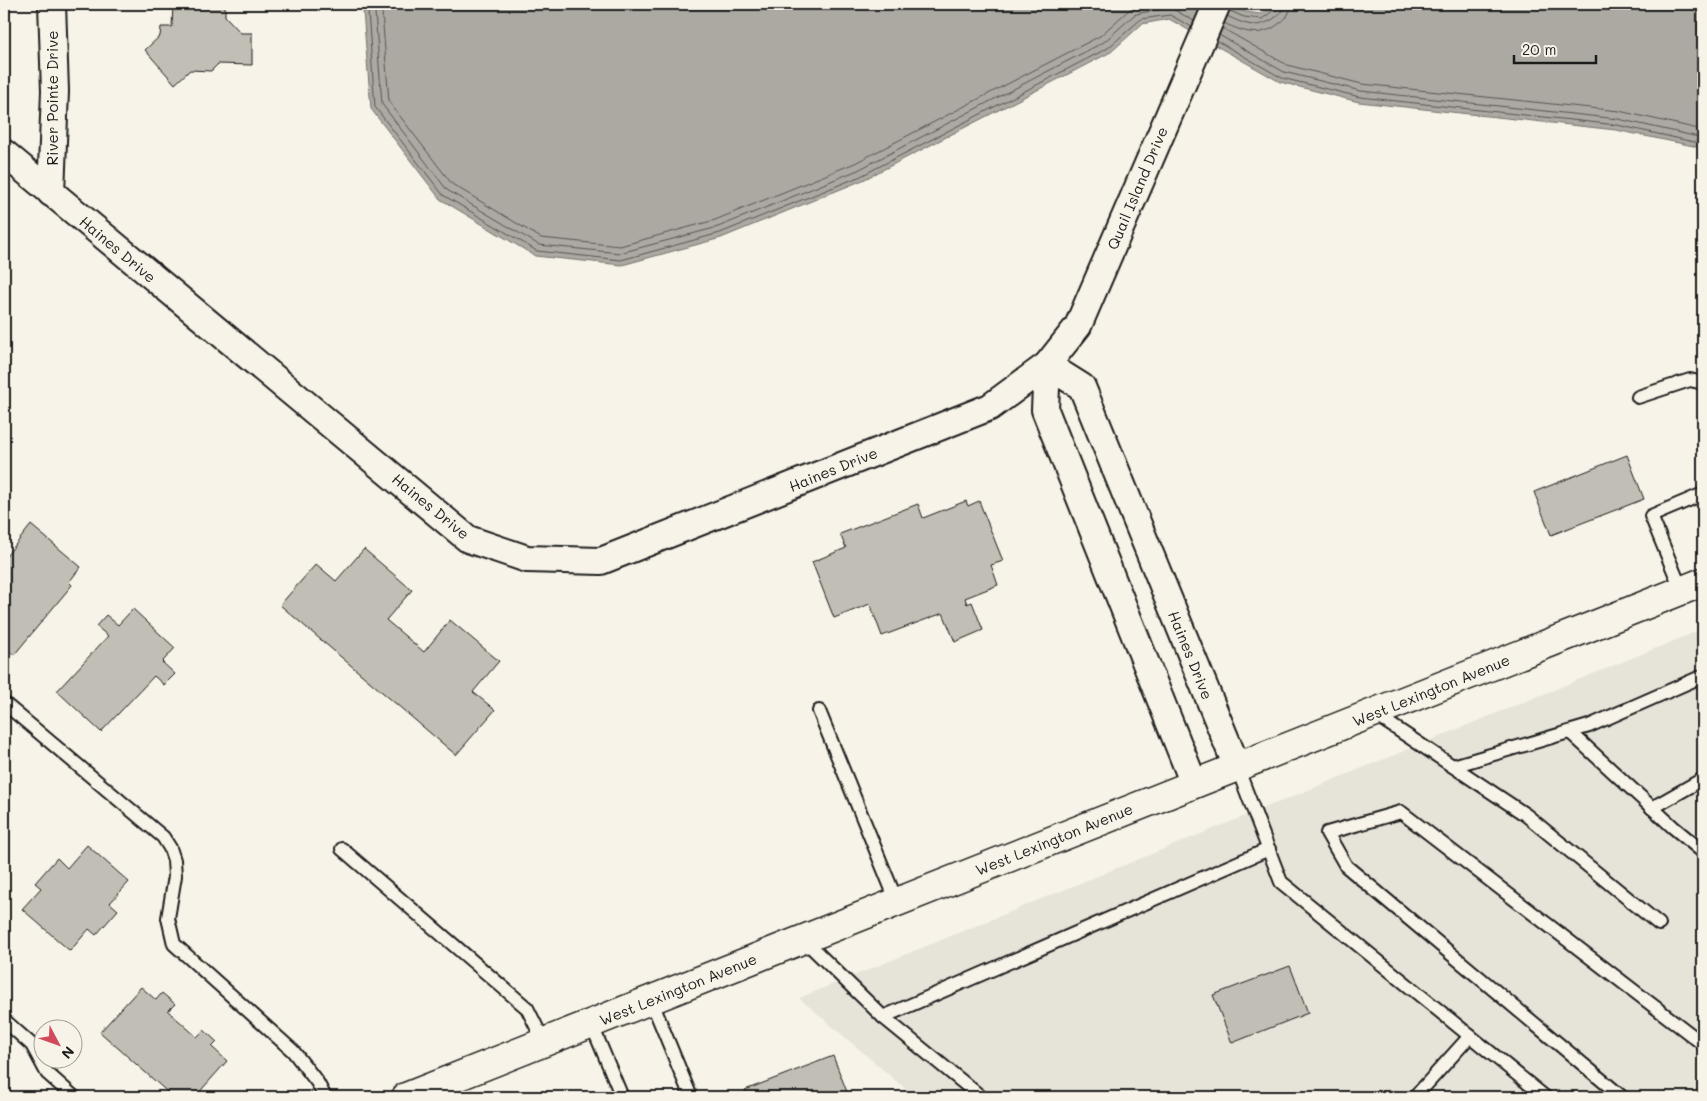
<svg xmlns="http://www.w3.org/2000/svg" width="1707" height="1101" font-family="Mali,sans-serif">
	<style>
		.built { fill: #e6e3d9 }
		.water { fill: #aca9a2; stroke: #72716c }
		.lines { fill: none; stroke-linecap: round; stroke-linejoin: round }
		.shore { stroke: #565452; stroke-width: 1 }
		.building { fill: #c0beb5; stroke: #1c1c1c }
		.service-casing { stroke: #1c1c1c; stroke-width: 16 }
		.minor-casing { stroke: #1c1c1c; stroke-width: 30 }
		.primary-casing { stroke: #1c1c1c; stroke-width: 31 }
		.service { stroke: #f7f3e8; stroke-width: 12 }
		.minor { stroke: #f7f3e8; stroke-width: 26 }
		.primary { stroke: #f7f3e8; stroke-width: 28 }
		.labels { text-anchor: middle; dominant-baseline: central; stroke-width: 4.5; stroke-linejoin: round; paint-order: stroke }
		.street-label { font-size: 15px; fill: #1c1c1c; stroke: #f7f3e8 }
	</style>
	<rect width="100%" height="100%" fill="#f7f3e8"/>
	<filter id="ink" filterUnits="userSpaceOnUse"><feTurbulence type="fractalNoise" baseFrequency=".02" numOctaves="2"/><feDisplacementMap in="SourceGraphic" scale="10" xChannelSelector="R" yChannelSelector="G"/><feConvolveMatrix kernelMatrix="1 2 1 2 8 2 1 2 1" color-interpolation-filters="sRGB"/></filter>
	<g filter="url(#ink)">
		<path class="built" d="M1703 629V1097H915L799 998Z"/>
		<path class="water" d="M365 4H1227L1246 12 1261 14 1275 4H1703V148L1616 130 1359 102 1280 82 1169 19 1142 24 1111 52 863 180 721 238 622 265 535 256 440 199 371 109 363 11Z"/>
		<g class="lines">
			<g class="shore">
				<path d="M369 4 368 11 375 107 443 195 537 251 621 260 720 233 861 176 1108 48 1141 19 1170 15 1192 27"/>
				<path d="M375 4V12L382 104 447 190 539 245 620 253 718 227 858 170 1104 42 1134 15 1140 13 1171 8 1194 21"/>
				<path d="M383 4 382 12 389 102 452 184 541 238 620 246 715 220 855 163 1100 36 1131 8 1148 4"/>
				<path d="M1230 11 1244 17 1262 19 1275 9 1277 4"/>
				<path d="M1227 16C1246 25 1258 30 1276 17 1281 13 1283 10 1283 4"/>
				<path d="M1224 23C1245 33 1261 38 1280 23 1287 18 1290 13 1291 4"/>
				<path d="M1222 28 1287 65 1362 84 1619 111 1703 130"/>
				<path d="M1219 35 1284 72 1361 91 1618 119 1703 138"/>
				<path d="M1217 41 1282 78 1360 97 1617 125 1703 144"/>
			</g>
		</g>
		<g class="building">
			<path d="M173 4H225V16L241 33H252V65L218 64 211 71 190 70 175 84 145 50 160 36 161 27H172Z"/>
			<path d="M1627 455 1644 499 1551 535 1534 492Z"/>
			<path d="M966 501 968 506 979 501 1003 561 991 565 998 585 965 598 967 604 972 602 983 630 955 642 943 613 882 636 870 604 834 618 812 562 846 548 840 534 918 504 923 518Z"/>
			<path d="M31 525 81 567 69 582 72 585 14 655 4 647V559Z"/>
			<path d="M364 549 412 590 386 620 424 652 450 620 499 661 473 692 495 710 456 755 280 605 316 564 336 581Z"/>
			<path d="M133 609 175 648 162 662 175 674 164 685 154 676 101 732 57 691 108 636 96 626 106 615 118 625Z"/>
			<path d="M87 845 129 882 110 903 118 910 96 935 89 929 70 951 22 909 41 888 35 883 57 858 67 868Z"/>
			<path d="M1290 966 1308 1013 1232 1043 1213 995Z"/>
			<path d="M141 987 156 1000 162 993 175 1004 168 1011 197 1037 204 1030 217 1042 212 1047 227 1061 195 1097H173L100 1032Z"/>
			<path d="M833 1056 849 1097H748L745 1090Z"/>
			<path d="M4 1086 17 1097H4Z"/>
		</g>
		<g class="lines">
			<g class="service-casing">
				<g id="service">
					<path d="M1638 397 1690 380 1703 383"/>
					<path d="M1682 591 1651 516 1703 494"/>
					<path d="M4 703 163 837 170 848 174 860 175 876 168 918 174 944 293 1051 317 1082 325 1097"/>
					<path d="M819 711 897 902"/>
					<path d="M1373 713 1526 815 1659 924"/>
					<path d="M1570 732 1673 827 1703 852"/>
					<path d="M1453 766 1589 726 1703 676"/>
					<path d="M1237 767 1281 882 1545 1097"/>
					<path d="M1652 808 1703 779"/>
					<path d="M342 849 527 1008 544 1042"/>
					<path d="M803 939 883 1017 1269 849"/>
					<path d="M651 1000 691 1097"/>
					<path d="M883 1017 981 1097"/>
					<path d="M4 1020 32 1045 47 1073 74 1097"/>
					<path d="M591 1023 622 1097"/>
					<path d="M1415 1097 1470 1036"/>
					<path d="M1622 1097 1346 866 1327 833 1401 812 1703 1044"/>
				</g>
			</g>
			<g class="minor-casing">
				<g id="minor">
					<path d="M4 153 468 539 527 559 601 561 990 407 1047 365 1078 326 1217 4"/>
					<path d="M51 193 55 91 52 4"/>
					<path d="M1194 784 1045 410 1047 365 1082 387 1237 767"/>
				</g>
			</g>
			<g class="primary-casing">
				<path id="primary" d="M406 1097 1703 582"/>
			</g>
			<use href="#service" class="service"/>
			<use href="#minor" class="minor"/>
			<use href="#primary" class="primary"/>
		</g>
	</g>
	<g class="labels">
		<g class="street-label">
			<text transform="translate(52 98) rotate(-90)">River Pointe Drive</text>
			<text transform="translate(1137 188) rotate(-67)">Quail Island Drive</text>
			<text transform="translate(118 249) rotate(40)">Haines Drive</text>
			<text transform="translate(833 469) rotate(-22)">Haines Drive</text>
			<text transform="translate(431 506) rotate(39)">Haines Drive</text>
			<text transform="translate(1191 655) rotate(68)">Haines Drive</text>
			<text transform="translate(1431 690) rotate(-22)">West Lexington Avenue</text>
			<text transform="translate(1054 839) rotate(-22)">West Lexington Avenue</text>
			<text transform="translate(678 989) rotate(-22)">West Lexington Avenue</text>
		</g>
	</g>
	<rect width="1707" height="1101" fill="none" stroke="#f7f3e8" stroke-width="20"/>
	<rect x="10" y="10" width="1687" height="1081" fill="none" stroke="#1c1c1c" stroke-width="2" filter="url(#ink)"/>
	<g transform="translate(58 1044) rotate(131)"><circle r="24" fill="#f7f3e8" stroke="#9f9d96"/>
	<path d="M0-4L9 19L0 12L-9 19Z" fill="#d1495b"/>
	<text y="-8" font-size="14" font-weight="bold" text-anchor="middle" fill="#1c1c1c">N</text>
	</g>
	<path d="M1514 55v8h82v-8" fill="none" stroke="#1c1c1c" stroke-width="2.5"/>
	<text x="1522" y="55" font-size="15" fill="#1c1c1c" stroke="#f7f3e8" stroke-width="4" paint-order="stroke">20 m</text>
</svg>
